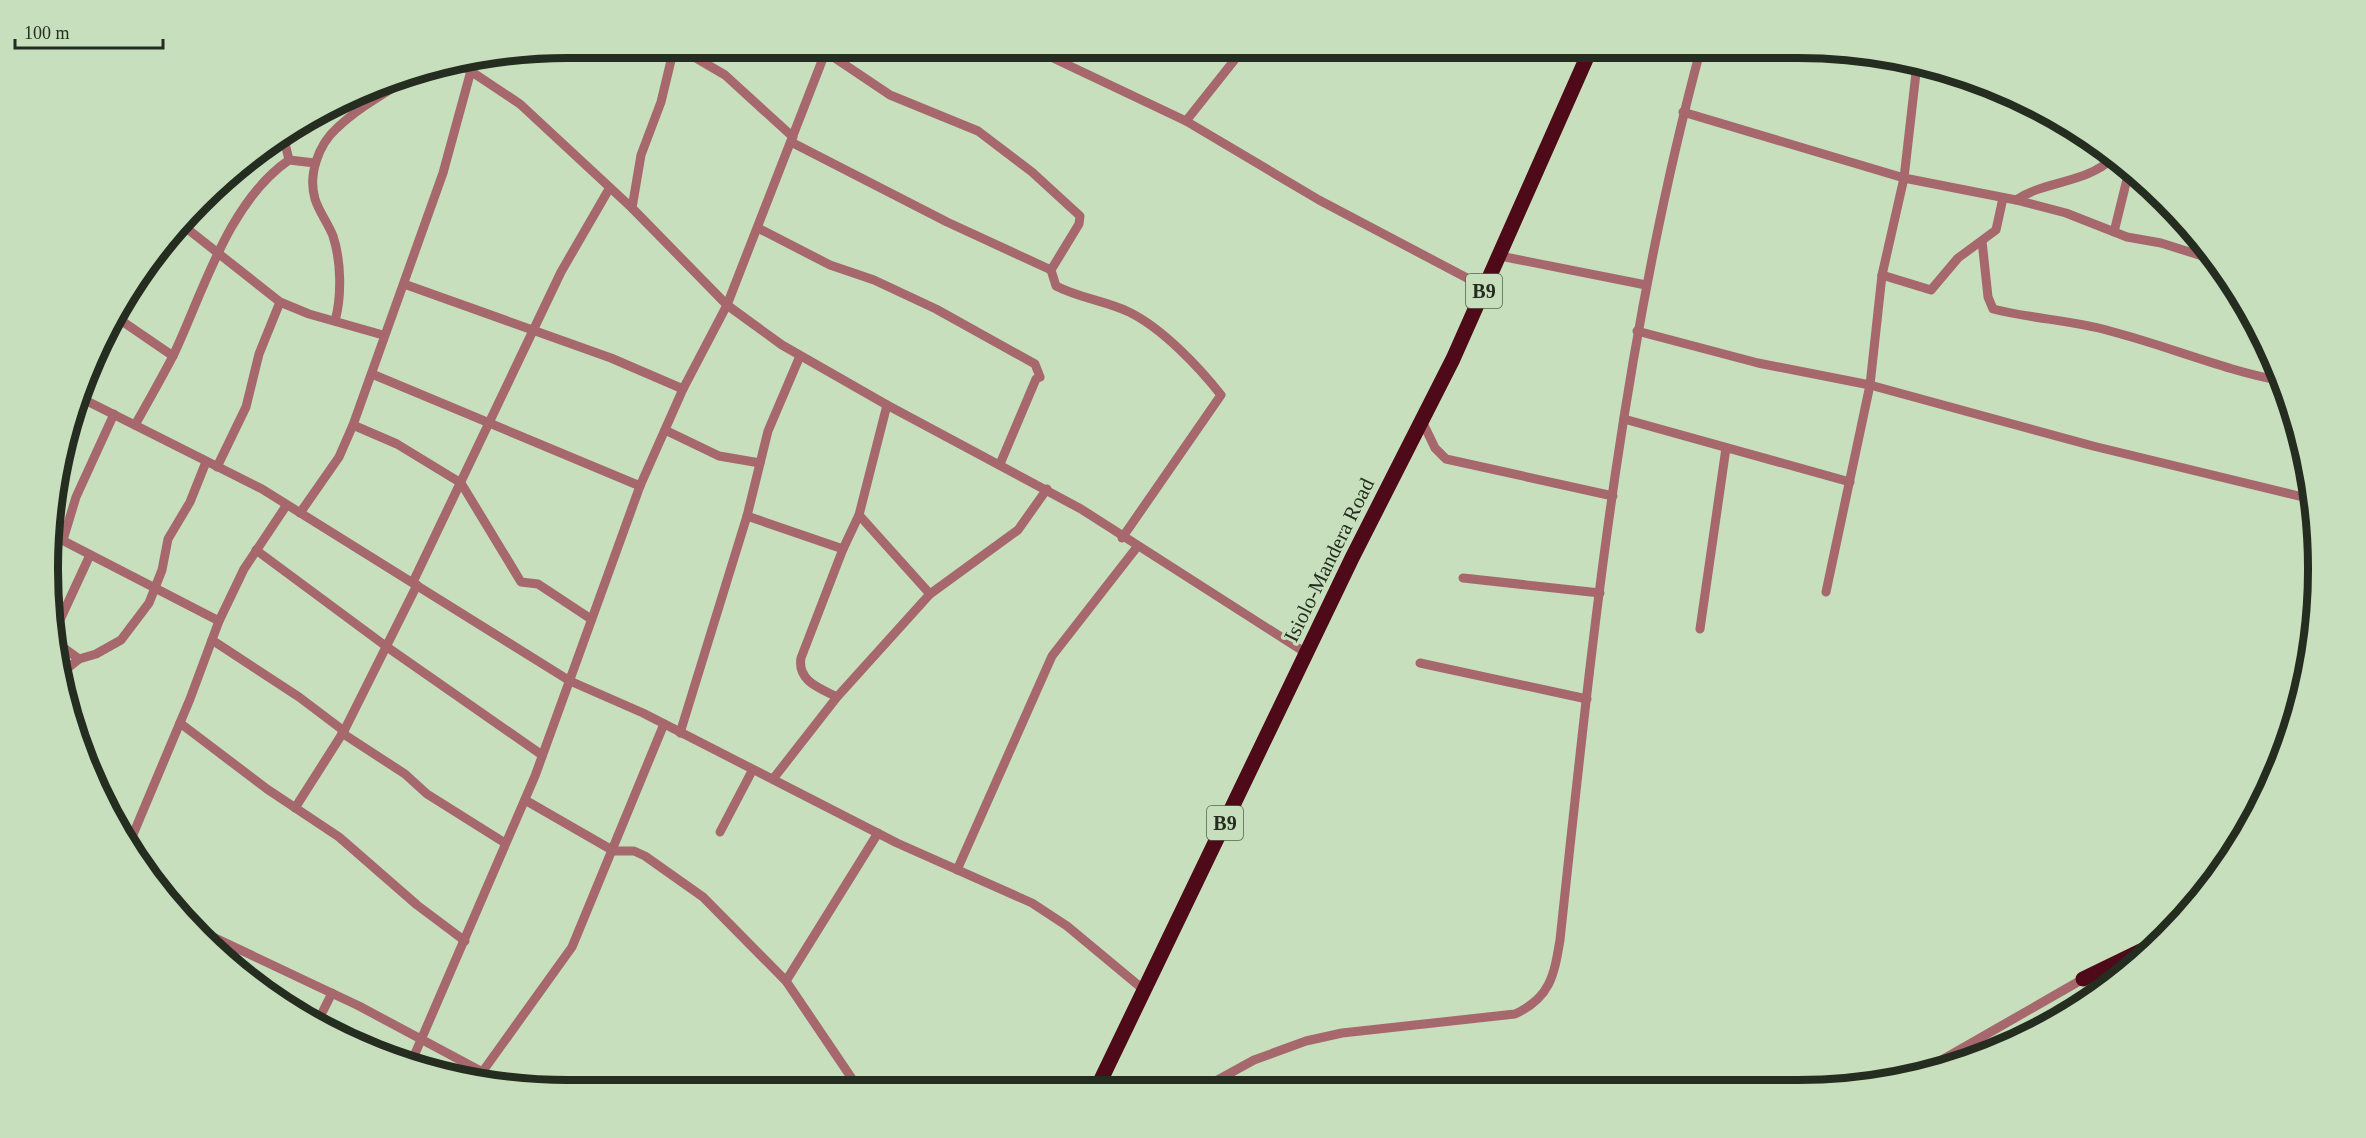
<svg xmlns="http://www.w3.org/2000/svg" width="2366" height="1138" font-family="Georgia,serif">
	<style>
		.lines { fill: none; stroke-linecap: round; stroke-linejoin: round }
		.minor { stroke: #a6686c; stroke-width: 9 }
		.trunk { stroke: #4e0a18; stroke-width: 15 }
		.labels { text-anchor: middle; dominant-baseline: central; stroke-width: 6; stroke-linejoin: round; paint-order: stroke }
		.shield { fill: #c7dfbc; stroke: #55624e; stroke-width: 1.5 }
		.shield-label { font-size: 20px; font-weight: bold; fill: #242d1f }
		.street-label { font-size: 21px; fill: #242d1f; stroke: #c7dfbc }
		.rim { fill: none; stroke: #242d1f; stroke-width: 8 }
	</style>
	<rect width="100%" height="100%" fill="#c7dfbc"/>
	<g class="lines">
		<g class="minor">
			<path d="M679 48 725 75 793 137"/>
			<path d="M1032 48 1186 121 1319 200 1486 288"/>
			<path d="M823 50 890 95 978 131 1032 172 1080 216 1079 224 1051 270 1056 286C1079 298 1106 301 1129 312 1162 328 1199 367 1221 395L1122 538"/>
			<path d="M1917 64 1904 178 2016 200C2046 180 2085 184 2113 158"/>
			<path d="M463 66 520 104 632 208 727 305 782 345 887 405 1081 509 1306 653"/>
			<path d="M1683 112 1904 178 1882 275 1870 385 1826 592"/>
			<path d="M1186 121 1244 48"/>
			<path d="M284 139 289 160"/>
			<path d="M791 142 947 222 1051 270"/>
			<path d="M2016 200 2066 213 2127 237 2161 243 2215 260"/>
			<path d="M632 208 641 155 661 102 674 48"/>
			<path d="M185 227 280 302 309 314 383 335"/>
			<path d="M758 228 830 265 874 280 936 309 1035 364 1040 377 1036 379 1000 464"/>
			<path d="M2114 232 2129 171"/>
			<path d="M1982 241 1988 297 1993 309C2032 319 2072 320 2110 331 2168 346 2223 370 2282 381"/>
			<path d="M1500 256 1646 285"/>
			<path d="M1882 275 1931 290 1958 258 1996 230 2003 198"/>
			<path d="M404 284 611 358 683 389"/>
			<path d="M116 317 173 356"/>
			<path d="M335 321C342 296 341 260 333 236 328 223 319 212 315 199 308 175 318 145 337 128 360 106 389 91 416 73"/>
			<path d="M1637 331 1758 363 1870 385 2093 446 2311 499"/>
			<path d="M372 374 640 486"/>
			<path d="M79 397 262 489 570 681 643 713 897 843 1032 903 1067 926 1144 990"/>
			<path d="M1624 419 1850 482"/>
			<path d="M1422 421 1435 448 1446 459 1613 496"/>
			<path d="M135 425C148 402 161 379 173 356 203 293 228 202 289 160L315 163"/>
			<path d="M353 425 397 444 461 483 521 582 538 584 591 619"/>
			<path d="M665 430 719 456 760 463"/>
			<path d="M217 467 246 407 259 354 280 302"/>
			<path d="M300 513 339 457 353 425 443 173 472 67"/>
			<path d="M859 515 930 594"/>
			<path d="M747 516 843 549"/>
			<path d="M56 537 219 621"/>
			<path d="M63 540 76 497 114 414"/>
			<path d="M256 550 387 647 542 755"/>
			<path d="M1463 578 1600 593"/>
			<path d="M413 582 561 272 609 189"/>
			<path d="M1700 629 1726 448"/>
			<path d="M53 635 90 555"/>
			<path d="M212 640 299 697 344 731"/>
			<path d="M54 641 79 659 96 654 121 640 149 603 162 570 168 539 190 502 206 462"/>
			<path d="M1420 663 1587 699"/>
			<path d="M63 672 79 659"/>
			<path d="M837 697C820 688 797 681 801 658L843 549 859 515 887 405"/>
			<path d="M180 723 267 789 339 837 417 905 465 941"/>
			<path d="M342 733 405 774 427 794 505 843"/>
			<path d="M680 733 747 516 768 431 800 356"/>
			<path d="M773 779 837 697 930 594 1018 530 1047 489"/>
			<path d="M525 800 612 850"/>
			<path d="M295 808 344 731 417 585"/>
			<path d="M720 832 752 771"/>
			<path d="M129 844 190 699 219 621 244 569 286 506"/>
			<path d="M611 851H634L645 856 703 897 786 981 859 1089"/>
			<path d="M957 870 1052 656 1137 547"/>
			<path d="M194 928 359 1006 505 1084"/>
			<path d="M786 981 878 833"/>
			<path d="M319 1019 332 993"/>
			<path d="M411 1063 535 776 640 486 683 389 727 305 827 48"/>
			<path d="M1926 1069 2083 979"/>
			<path d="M483 1071 572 947 664 724"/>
			<path d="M1203 1088 1254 1060 1306 1041 1342 1033 1515 1014C1550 998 1554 976 1560 940 1592 641 1622 339 1701 48"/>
		</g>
		<g class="trunk">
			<path d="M2083 979 2151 946"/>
			<path d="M1097 1088 1352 558 1453 359 1591 48"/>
		</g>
	</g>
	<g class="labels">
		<g class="shield">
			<rect x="1466" y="274" width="36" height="34" rx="4.5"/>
			<rect x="1207" y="806" width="36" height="34" rx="4.5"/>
		</g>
		<g class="shield-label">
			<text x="1484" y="291">B9</text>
			<text x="1225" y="823">B9</text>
		</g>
		<g class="street-label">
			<text transform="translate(1329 560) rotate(-64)">Isiolo-Mandera Road</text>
		</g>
	</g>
	<path d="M0 0H2366V1138H0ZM568 58H1798A510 510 0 0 1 2308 568V570A510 510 0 0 1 1798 1080H568A510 510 0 0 1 58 570V568A510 510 0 0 1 568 58Z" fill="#c7dfbc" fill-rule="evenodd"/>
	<path class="rim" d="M568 58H1798A510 510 0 0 1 2308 568V570A510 510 0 0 1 1798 1080H568A510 510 0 0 1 58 570V568A510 510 0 0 1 568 58Z"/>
	<path d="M15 39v9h148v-9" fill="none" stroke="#242d1f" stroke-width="3"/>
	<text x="24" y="39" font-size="18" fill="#242d1f" stroke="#c7dfbc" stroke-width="4.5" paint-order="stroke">100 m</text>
</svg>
